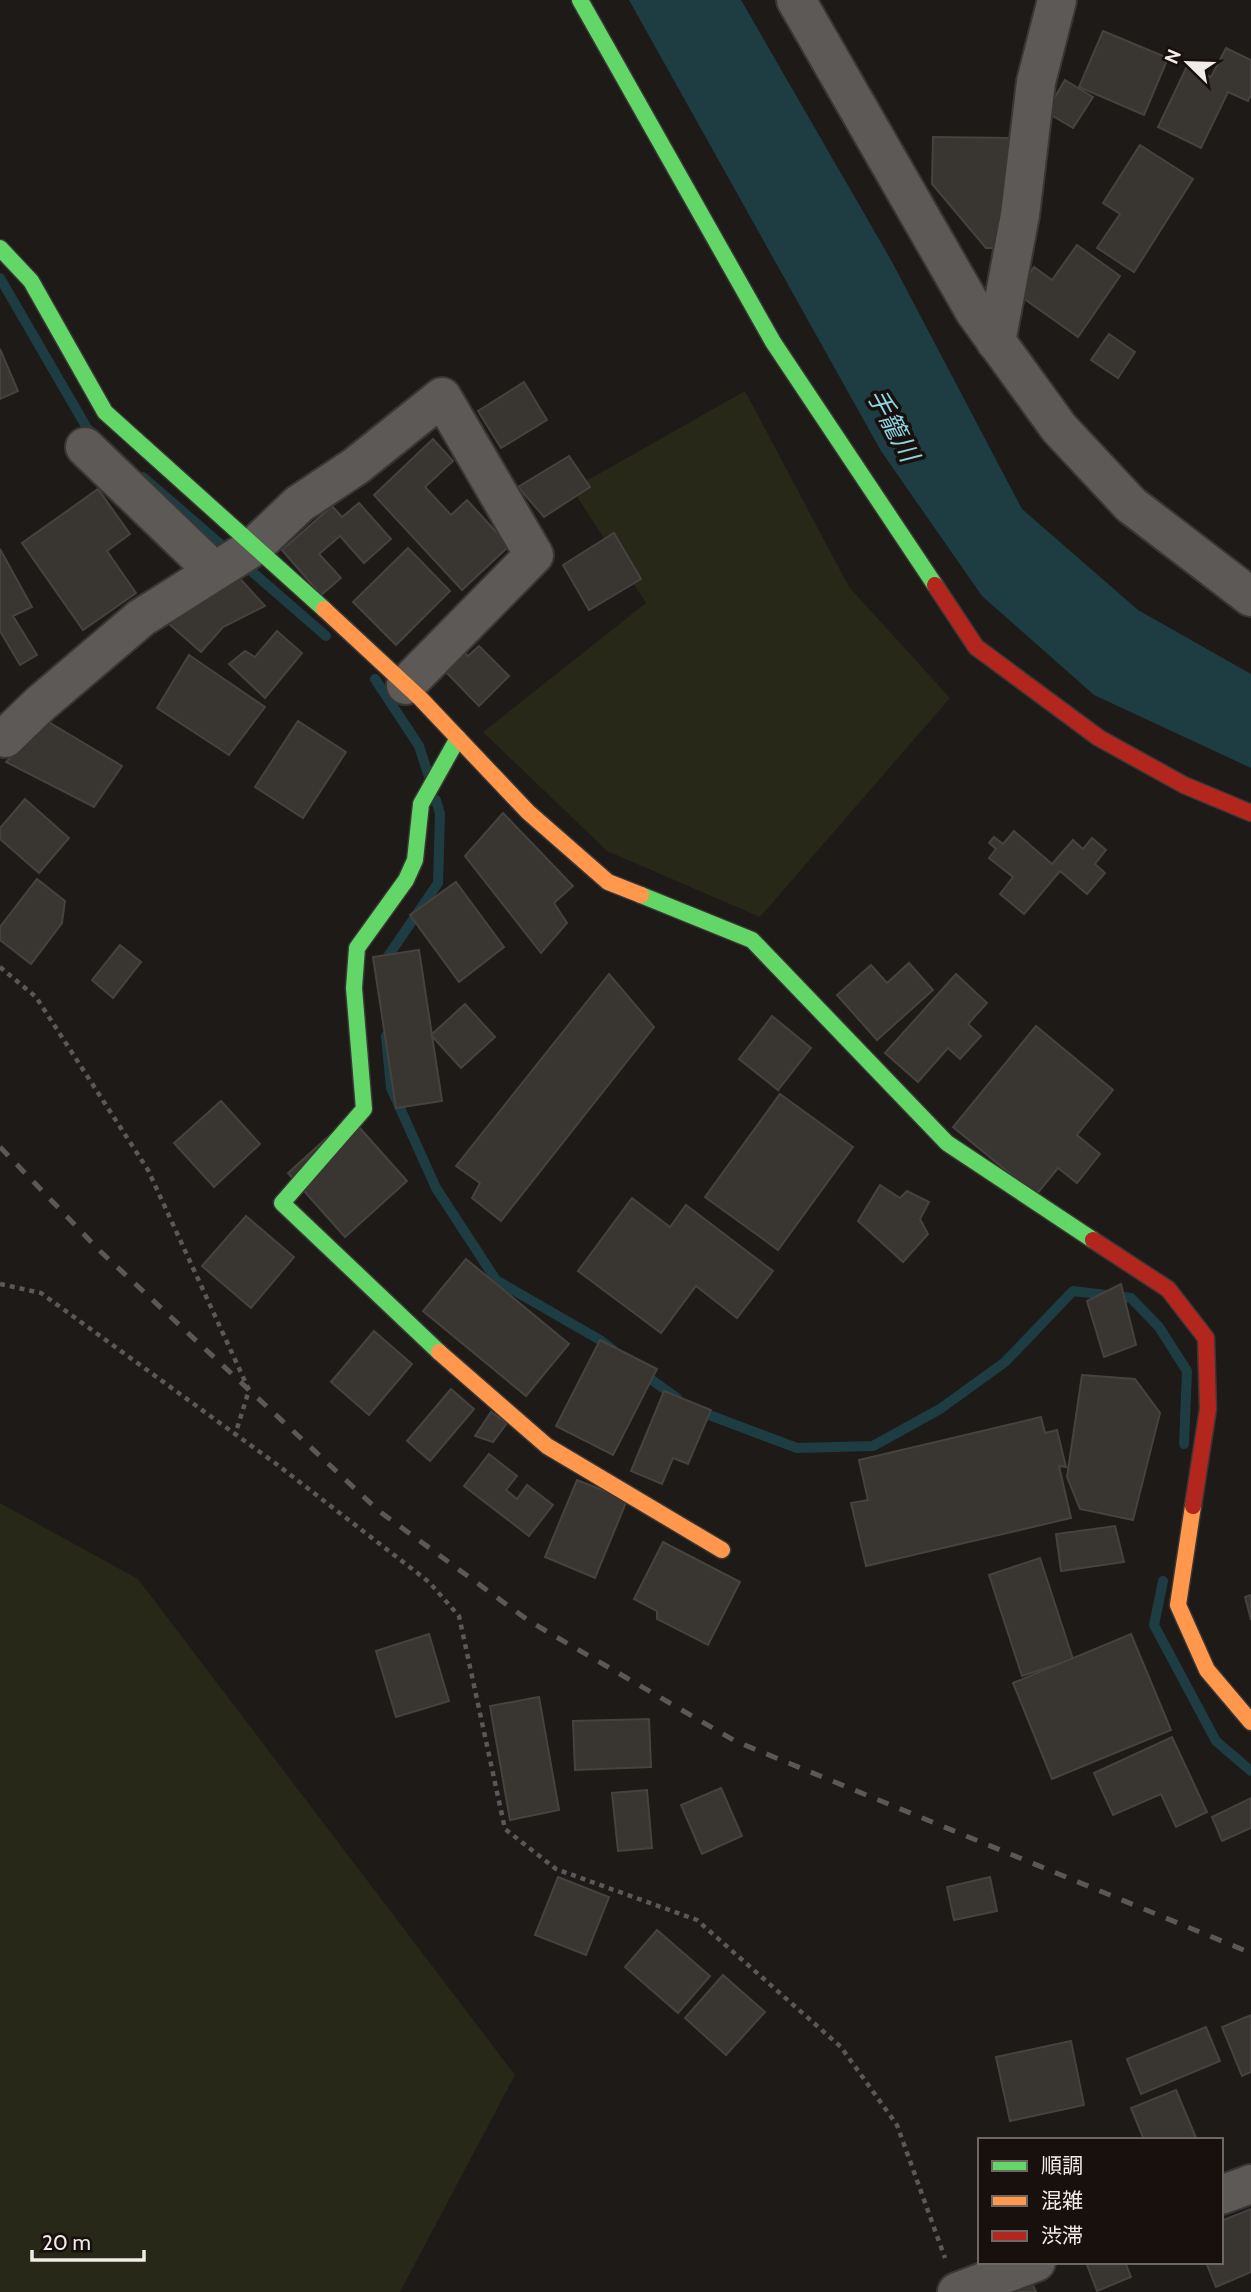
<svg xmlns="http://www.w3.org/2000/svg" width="1251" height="2292" font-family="Cabin,'Noto Sans JP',sans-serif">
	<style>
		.green { fill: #272817 }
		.water { fill: #1d3d43 }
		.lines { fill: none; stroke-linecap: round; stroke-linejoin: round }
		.stream { stroke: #1d3d43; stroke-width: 10 }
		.building { fill: #393530; stroke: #454240; stroke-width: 2 }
		.street-casing { stroke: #393735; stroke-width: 42 }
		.fast-casing { stroke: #393735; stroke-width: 19 }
		.slow-casing { stroke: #393735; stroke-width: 19 }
		.jam-casing { stroke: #393735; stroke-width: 19 }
		.path { stroke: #5b5957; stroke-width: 4.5; stroke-dasharray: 5 5; stroke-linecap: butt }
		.street { stroke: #5c5957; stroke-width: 38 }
		.fast { stroke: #63d668; stroke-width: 16 }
		.slow { stroke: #ff974d; stroke-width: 16 }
		.jam { stroke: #b3261e; stroke-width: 16 }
		.rail { stroke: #5b5957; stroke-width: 5; stroke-dasharray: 12 12; stroke-linecap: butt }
		.labels { text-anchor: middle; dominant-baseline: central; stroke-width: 7; stroke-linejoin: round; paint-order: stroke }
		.water-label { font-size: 26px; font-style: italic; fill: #8dd2e0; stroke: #17100c }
	</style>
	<rect width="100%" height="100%" fill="#1d1a18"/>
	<g class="green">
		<path d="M745 391 849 587 950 698 760 917 607 851 483 732 646 603 572 489Z"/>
		<path d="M0 1503 138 1579 515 2075 400 2292H0Z"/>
	</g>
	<path class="water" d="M629 0H741L891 260 1022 509 1138 610 1251 674V768L1094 695 982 596 881 451Z"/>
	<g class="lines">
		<g class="stream">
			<path d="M0 278 87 428 96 436"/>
			<path d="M143 477 326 636"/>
			<path d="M375 679 419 746 428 774"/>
			<path d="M382 965 438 883 440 814 436 800"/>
			<path d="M386 1036 391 1088 436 1188 496 1280 600 1340 613 1350"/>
			<path d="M642 1373 677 1398"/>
			<path d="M696 1410 797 1448 873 1446 940 1409 1005 1362 1073 1291 1131 1298 1159 1327 1187 1371 1184 1444"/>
			<path d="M1163 1581 1154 1625 1216 1741 1251 1771"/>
		</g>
	</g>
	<g class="building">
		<path d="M1103 31 1168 58 1144 115 1079 87Z"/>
		<path d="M1226 48 1251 60V95L1248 101 1228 92 1201 148 1158 127 1187 66 1211 77Z"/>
		<path d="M1065 80 1093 97 1073 128 1046 112Z"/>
		<path d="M933 137 1012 138 1010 248H986L932 184Z"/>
		<path d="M1140 145 1193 179 1134 272 1097 248 1120 214 1103 203Z"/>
		<path d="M1077 245 1120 276 1078 337 1016 293 1034 267 1052 280Z"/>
		<path d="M1109 334 1135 352 1118 378 1091 360Z"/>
		<path d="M0 349 18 391 0 399Z"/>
		<path d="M524 382 547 420 501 448 478 411Z"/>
		<path d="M433 439 453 461 425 487 451 515 467 500 509 546 462 590 374 495Z"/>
		<path d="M569 456 590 487 544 517 518 487Z"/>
		<path d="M98 489 130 534 107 551 136 593 83 630 22 543Z"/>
		<path d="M359 503 391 539 364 563 340 536 319 554 341 578 321 595 282 550 332 506 342 517Z"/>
		<path d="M614 533 641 579 589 610 563 565Z"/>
		<path d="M408 548 450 591 396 645 353 602Z"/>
		<path d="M0 549 32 607 13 616 37 655 20 665 0 631Z"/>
		<path d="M234 572 265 606 223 627 201 652 167 622Z"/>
		<path d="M277 631 302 653 265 698 229 664 245 651 255 657Z"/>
		<path d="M479 646 509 676 479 706 443 669 462 650 468 656Z"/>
		<path d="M189 655 265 707 229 755 157 708Z"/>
		<path d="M47 721 122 766 94 807 6 762Z"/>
		<path d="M298 721 346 752 303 818 255 787Z"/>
		<path d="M25 799 69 838 39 873 0 839V828Z"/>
		<path d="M503 813 573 886 554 903 567 923 541 953 465 856Z"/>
		<path d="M1014 831 1052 864 1073 840 1083 849 1092 838 1106 850 1095 864 1105 873 1087 894 1060 871 1024 914 1000 894 1013 877 989 858 996 849 989 843 994 837 1003 844Z"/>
		<path d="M37 879 65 901 62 923 31 964 0 940V927Z"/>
		<path d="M456 882 504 947 459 982 410 915Z"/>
		<path d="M120 945 141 962 113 998 92 980Z"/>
		<path d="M419 950 442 1101 396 1108 373 957Z"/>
		<path d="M909 963 933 990 877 1040 837 995 871 965 887 983Z"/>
		<path d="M609 974 654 1027 501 1221 472 1198 480 1183 456 1166Z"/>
		<path d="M956 974 987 1003 968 1024 981 1036 960 1059 948 1048 918 1082 885 1053Z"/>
		<path d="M465 1004 495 1037 461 1068 431 1035Z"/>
		<path d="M772 1016 811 1048 778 1090 739 1059Z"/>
		<path d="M1036 1026 1113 1090 1077 1135 1100 1154 1077 1183 1058 1168 1036 1195 953 1127Z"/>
		<path d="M780 1094 853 1147 778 1250 705 1197Z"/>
		<path d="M221 1101 260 1144 214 1187 174 1143Z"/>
		<path d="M350 1117 407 1181 345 1237 288 1173Z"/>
		<path d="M880 1185 900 1198 907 1191 929 1202 920 1219 928 1234 903 1262 858 1221Z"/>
		<path d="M632 1198 670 1227 686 1205 773 1271 737 1318 696 1286 661 1333 578 1271Z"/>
		<path d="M246 1216 294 1257 251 1308 202 1266Z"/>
		<path d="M466 1259 569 1344 526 1396 423 1311Z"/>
		<path d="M1121 1284 1136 1345 1104 1357 1087 1301Z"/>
		<path d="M374 1331 412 1364 369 1415 331 1382Z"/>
		<path d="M600 1340 657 1369 613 1455 556 1426Z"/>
		<path d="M1082 1375 1135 1379 1160 1413 1133 1520 1080 1509 1067 1477Z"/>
		<path d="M451 1389 474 1409 430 1461 407 1441Z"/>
		<path d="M664 1391 711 1410 688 1464 673 1458 662 1484 631 1471Z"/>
		<path d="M491 1412 507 1423 493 1442 475 1436Z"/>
		<path d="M1041 1417 1045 1433 1057 1430 1066 1467 1059 1466 1071 1518 866 1566 851 1503 868 1500 859 1460Z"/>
		<path d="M489 1454 517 1476 506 1490 517 1499 527 1485 553 1505 529 1536 464 1486Z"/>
		<path d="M577 1480 627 1500 595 1578 545 1557Z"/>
		<path d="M1115 1526 1124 1562 1061 1571 1056 1534Z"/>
		<path d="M663 1542 740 1582 708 1645 657 1619V1611L634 1599Z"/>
		<path d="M1040 1558 1073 1659 1022 1676 989 1575Z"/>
		<path d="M1251 1595V1620L1245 1597Z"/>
		<path d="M429 1634 449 1701 396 1717 376 1651Z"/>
		<path d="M1131 1634 1171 1730 1052 1779 1013 1683Z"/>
		<path d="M539 1697 559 1810 510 1820 490 1706Z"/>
		<path d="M649 1719 651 1767 575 1770 573 1721Z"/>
		<path d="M1172 1737 1207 1812 1176 1827 1161 1794 1113 1815 1094 1773Z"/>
		<path d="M721 1788 742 1836 702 1854 681 1805Z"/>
		<path d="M647 1790 652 1848 618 1851 612 1793Z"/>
		<path d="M1251 1798V1828L1222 1841 1212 1817Z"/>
		<path d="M558 1877 609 1897 586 1955 535 1935Z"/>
		<path d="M990 1877 997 1911 954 1920 947 1887Z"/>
		<path d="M657 1930 710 1976 678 2013 625 1967Z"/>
		<path d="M723 1975 765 2012 726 2055 685 2018Z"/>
		<path d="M1251 2015V2072L1242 2076 1222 2027Z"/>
		<path d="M1206 2027 1220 2061 1141 2094 1127 2059Z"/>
		<path d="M1071 2041 1084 2105 1010 2121 996 2057Z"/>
		<path d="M1176 2090 1197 2140H1144L1131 2108Z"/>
		<path d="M1251 2209V2272L1216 2287 1206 2262H1221V2221Z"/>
		<path d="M1086 2262H1125L1131 2277 1097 2291Z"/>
		<path d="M1027 2272 1036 2292H982Z"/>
	</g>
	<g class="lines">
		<g class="street-casing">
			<g id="street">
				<path d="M796 0 975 312 1059 428 1131 505 1251 597"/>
				<path d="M996 342 1020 215 1036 82 1057 0"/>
				<path d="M85 447 214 571"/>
				<path d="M0 735 5 738 40 704 141 618 255 546 299 504 356 466 442 397 534 555 406 685"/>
				<path d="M1221 2195 1251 2184"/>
				<path d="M957 2292 1036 2262"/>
			</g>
		</g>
		<g class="fast-casing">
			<g id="fast">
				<path d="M580 0 773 342 935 585"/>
				<path d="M0 248 31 281 105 412 324 609"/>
				<path d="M641 895 752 940 947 1143 1093 1240"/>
				<path d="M439 1352 282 1203 364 1109 354 988 357 948 406 880 415 860 421 804 458 738"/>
			</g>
		</g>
		<g class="slow-casing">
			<g id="slow">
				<path d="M324 609 421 699 528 812 608 882 641 895"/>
				<path d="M439 1352 547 1446 722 1550"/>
				<path d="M1193 1506 1178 1605 1207 1670 1251 1722"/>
			</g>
		</g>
		<g class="jam-casing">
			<g id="jam">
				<path d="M935 585 976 647 1099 738 1184 785 1251 813"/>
				<path d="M1093 1240 1168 1289 1206 1338 1208 1409 1193 1506"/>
			</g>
		</g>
		<g class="path">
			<path d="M0 967 36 997 148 1170 249 1390 235 1435"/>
			<path d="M0 1284 41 1293 275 1463 429 1582 459 1616 505 1829 556 1869 697 1920 841 2047 897 2125 945 2258"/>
		</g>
		<use href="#street" class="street"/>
		<use href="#fast" class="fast"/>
		<use href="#slow" class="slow"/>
		<use href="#jam" class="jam"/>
		<path class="rail" d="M0 1147 100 1251 379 1511 529 1621 735 1741 1251 1953"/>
	</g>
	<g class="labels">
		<g class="water-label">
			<text transform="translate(893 425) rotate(62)">手籠川</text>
		</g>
	</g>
	<rect x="978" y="2138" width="245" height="126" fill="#17100c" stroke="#6e6864" stroke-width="2"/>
	<rect x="992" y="2161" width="35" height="10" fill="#63d668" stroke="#6e6864" stroke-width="2"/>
	<text x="1041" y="2173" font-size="21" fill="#f1ece9">順調</text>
	<rect x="992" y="2196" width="35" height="10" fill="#ff974d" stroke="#6e6864" stroke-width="2"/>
	<text x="1041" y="2208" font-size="21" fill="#f1ece9">混雑</text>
	<rect x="992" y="2231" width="35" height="10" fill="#b3261e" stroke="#6e6864" stroke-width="2"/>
	<text x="1041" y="2243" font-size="21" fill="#f1ece9">渋滞</text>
	<g transform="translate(1188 63) rotate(293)" stroke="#17100c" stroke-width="5" paint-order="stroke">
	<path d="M0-5L12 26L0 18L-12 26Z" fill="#f1ece9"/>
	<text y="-10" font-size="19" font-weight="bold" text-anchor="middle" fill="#f1ece9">N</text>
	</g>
	<path d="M32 2250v10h112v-10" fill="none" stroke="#f1ece9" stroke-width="3.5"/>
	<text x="42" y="2250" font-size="21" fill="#f1ece9" stroke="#17100c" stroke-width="5" paint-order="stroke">20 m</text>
</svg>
